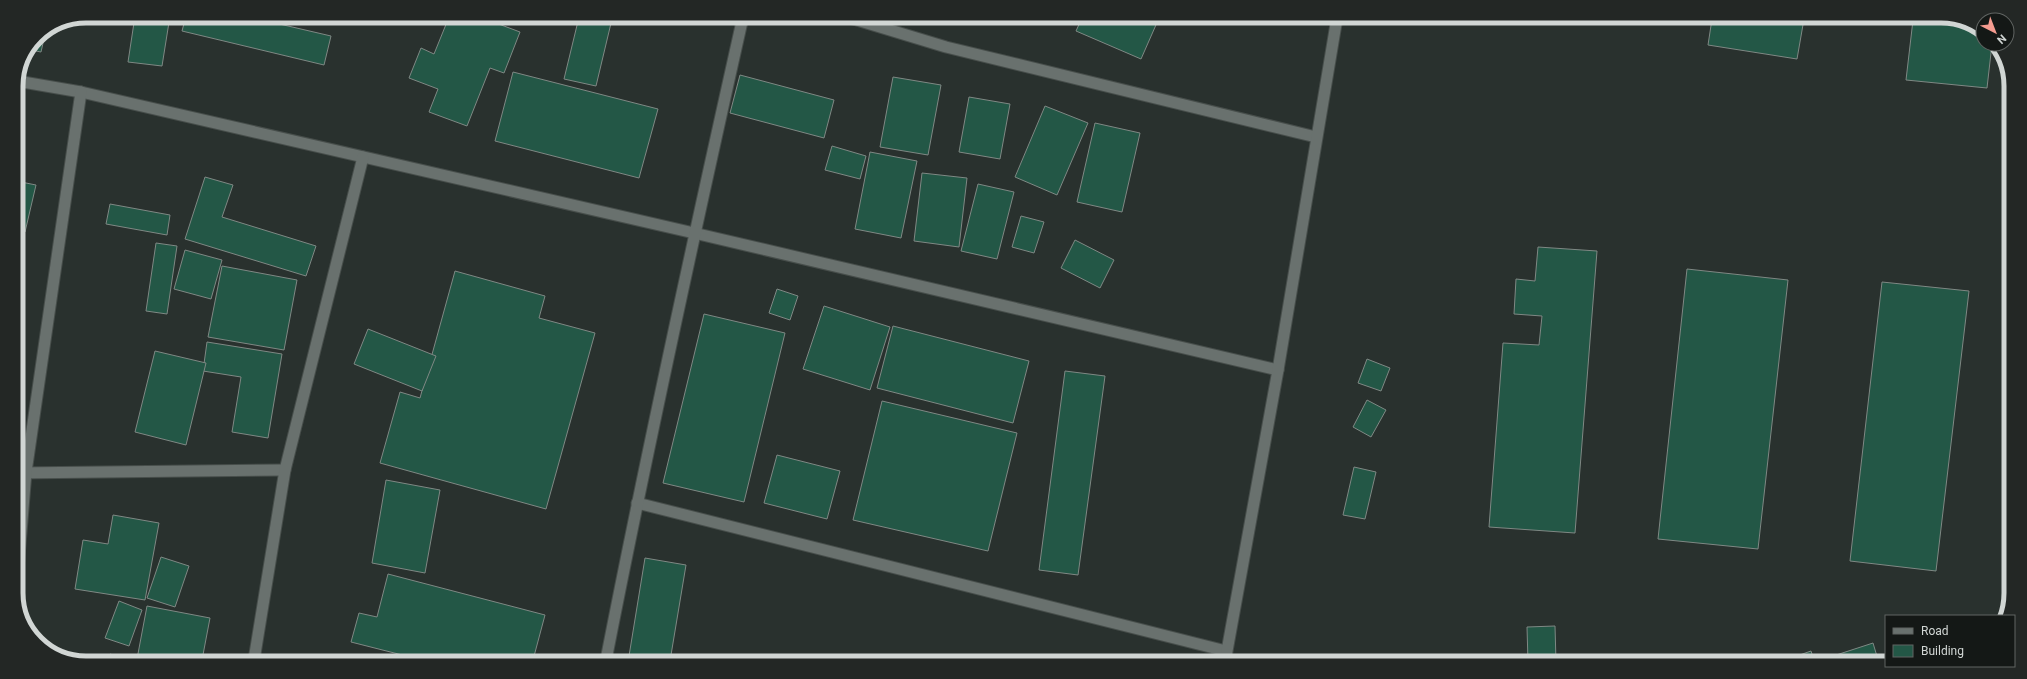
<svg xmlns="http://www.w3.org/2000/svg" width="2027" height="679" font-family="Roboto,sans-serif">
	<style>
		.building { fill: #235746; stroke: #7f8884 }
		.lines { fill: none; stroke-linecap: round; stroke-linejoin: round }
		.minor-casing { stroke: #474e4b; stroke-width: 13 }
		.secondary-casing { stroke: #474e4b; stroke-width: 13 }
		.minor { stroke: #69716e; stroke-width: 11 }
		.secondary { stroke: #69716e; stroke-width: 11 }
		.rim { fill: none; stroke: #d1d6d4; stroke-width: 5 }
	</style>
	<rect width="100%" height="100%" fill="#29312e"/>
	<g class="building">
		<path d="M135 16H170L162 66 128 62Z"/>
		<path d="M186 16H245L331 36 324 65 182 31Z"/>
		<path d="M449 17H480L520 32 504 73 490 68 467 126 429 112 438 89 409 78 421 48 434 54Z"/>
		<path d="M579 17 612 19 596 86 564 79Z"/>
		<path d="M1082 18H1159L1141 59 1076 31Z"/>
		<path d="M1712 19H1804L1797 59 1708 45Z"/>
		<path d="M1913 20H1963L1983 34V44H1992L1987 88 1906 80Z"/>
		<path d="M46 30 41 52 31 50 37 36Z"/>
		<path d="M513 72 658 109 639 178 495 141Z"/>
		<path d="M740 75 834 100 824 138 730 113Z"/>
		<path d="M893 77 941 85 928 155 880 147Z"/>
		<path d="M969 97 1010 104 1000 159 959 152Z"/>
		<path d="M1045 106 1088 123 1057 195 1015 177Z"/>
		<path d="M1095 123 1140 133 1122 212 1077 202Z"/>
		<path d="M832 146 866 156 860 179 825 170Z"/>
		<path d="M870 152 917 161 901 238 855 229Z"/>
		<path d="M922 173 967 178 959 247 914 241Z"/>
		<path d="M205 177 233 185 222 217 316 246 306 276 185 239Z"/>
		<path d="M16 181 36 185 25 232 16 230Z"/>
		<path d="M978 184 1014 192 997 259 961 251Z"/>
		<path d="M110 204 170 215 167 235 106 224Z"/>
		<path d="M1021 216 1044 222 1034 253 1012 247Z"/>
		<path d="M1075 240 1114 260 1100 288 1061 268Z"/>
		<path d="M156 243 177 246 167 314 146 311Z"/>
		<path d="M1538 247 1597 251 1575 533 1489 527 1503 343 1539 345 1542 316 1514 314 1516 279 1535 281Z"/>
		<path d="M185 250 222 260 211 299 174 289Z"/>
		<path d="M222 266 297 280 284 350 208 337Z"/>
		<path d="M1687 269 1788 280 1758 549 1658 539Z"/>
		<path d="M455 271 545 296 539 318 595 333 546 509 380 463 400 392 420 398Z"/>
		<path d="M1882 282 1969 291 1936 571 1850 561Z"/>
		<path d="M777 289 798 296 790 320 769 313Z"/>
		<path d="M824 306 890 327 870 390 803 369Z"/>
		<path d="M704 314 785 333 744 502 663 483Z"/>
		<path d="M893 326 1029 361 1013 423 877 388Z"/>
		<path d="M368 329 436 356 422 391 354 364Z"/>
		<path d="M207 342 282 354 268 438 232 432 241 377 203 371Z"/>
		<path d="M155 351 206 363 186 445 135 432Z"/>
		<path d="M1367 359 1390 368 1381 391 1358 383Z"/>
		<path d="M1065 371 1105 376 1078 575 1039 570Z"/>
		<path d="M1367 400 1386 410 1371 437 1353 427Z"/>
		<path d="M882 401 1017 433 988 551 853 520Z"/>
		<path d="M777 455 840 471 827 519 764 503Z"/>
		<path d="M1354 467 1376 472 1365 519 1343 515Z"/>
		<path d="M386 480 440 490 425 573 372 563Z"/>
		<path d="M113 515 159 523 145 600 75 589 83 540 108 544Z"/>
		<path d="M161 557 189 566 175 607 147 598Z"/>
		<path d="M645 558 686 565 670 661 656 660 629 656Z"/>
		<path d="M388 574 545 615 533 660H422L351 642 359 613 377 617Z"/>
		<path d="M119 601 142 610 129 646 105 638Z"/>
		<path d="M147 606 210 618 202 660 137 659Z"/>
		<path d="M1555 626 1556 662H1528L1527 627Z"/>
		<path d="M1873 643 1879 663H1828L1827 658Z"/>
		<path d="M1811 651 1815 663H1777Z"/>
		<path d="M110 654 127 659H108Z"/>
	</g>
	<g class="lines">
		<g class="minor-casing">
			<g id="minor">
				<path d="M847 17 946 47 1316 137"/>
				<path d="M17 81 81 92 694 233 1278 370"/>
				<path d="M16 473 285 470"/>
				<path d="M637 503 1226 651"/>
				<path d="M16 593 26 472 81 92"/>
				<path d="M254 660 285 470 363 157"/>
				<path d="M606 660C648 445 695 231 743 17"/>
			</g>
		</g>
		<g class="secondary-casing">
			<path id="secondary" d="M1225 662 1278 370 1337 18"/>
		</g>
		<use href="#minor" class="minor"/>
		<use href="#secondary" class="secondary"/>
	</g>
	<path d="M0 0H2027V679H0ZM86 23H1941A63 63 0 0 1 2004 86V593A63 63 0 0 1 1941 656H86A63 63 0 0 1 23 593V86A63 63 0 0 1 86 23Z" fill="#232725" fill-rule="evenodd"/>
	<path class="rim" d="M86 23H1941A63 63 0 0 1 2004 86V593A63 63 0 0 1 1941 656H86A63 63 0 0 1 23 593V86A63 63 0 0 1 86 23Z"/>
	<rect x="1885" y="615" width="130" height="52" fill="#141816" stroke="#606462"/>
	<rect x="1893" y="628" width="20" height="6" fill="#69716e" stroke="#606462"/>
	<text x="1921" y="635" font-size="12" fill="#d1d6d4">Road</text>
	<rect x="1893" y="645" width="20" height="12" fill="#235746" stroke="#606462"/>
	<text x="1921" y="655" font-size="12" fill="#d1d6d4">Building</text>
	<g transform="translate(1995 32) rotate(138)"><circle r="19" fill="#141816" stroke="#606462"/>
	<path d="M0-3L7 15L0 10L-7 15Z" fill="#f59c90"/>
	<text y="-6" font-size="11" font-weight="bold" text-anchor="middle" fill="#d1d6d4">N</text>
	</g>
</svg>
